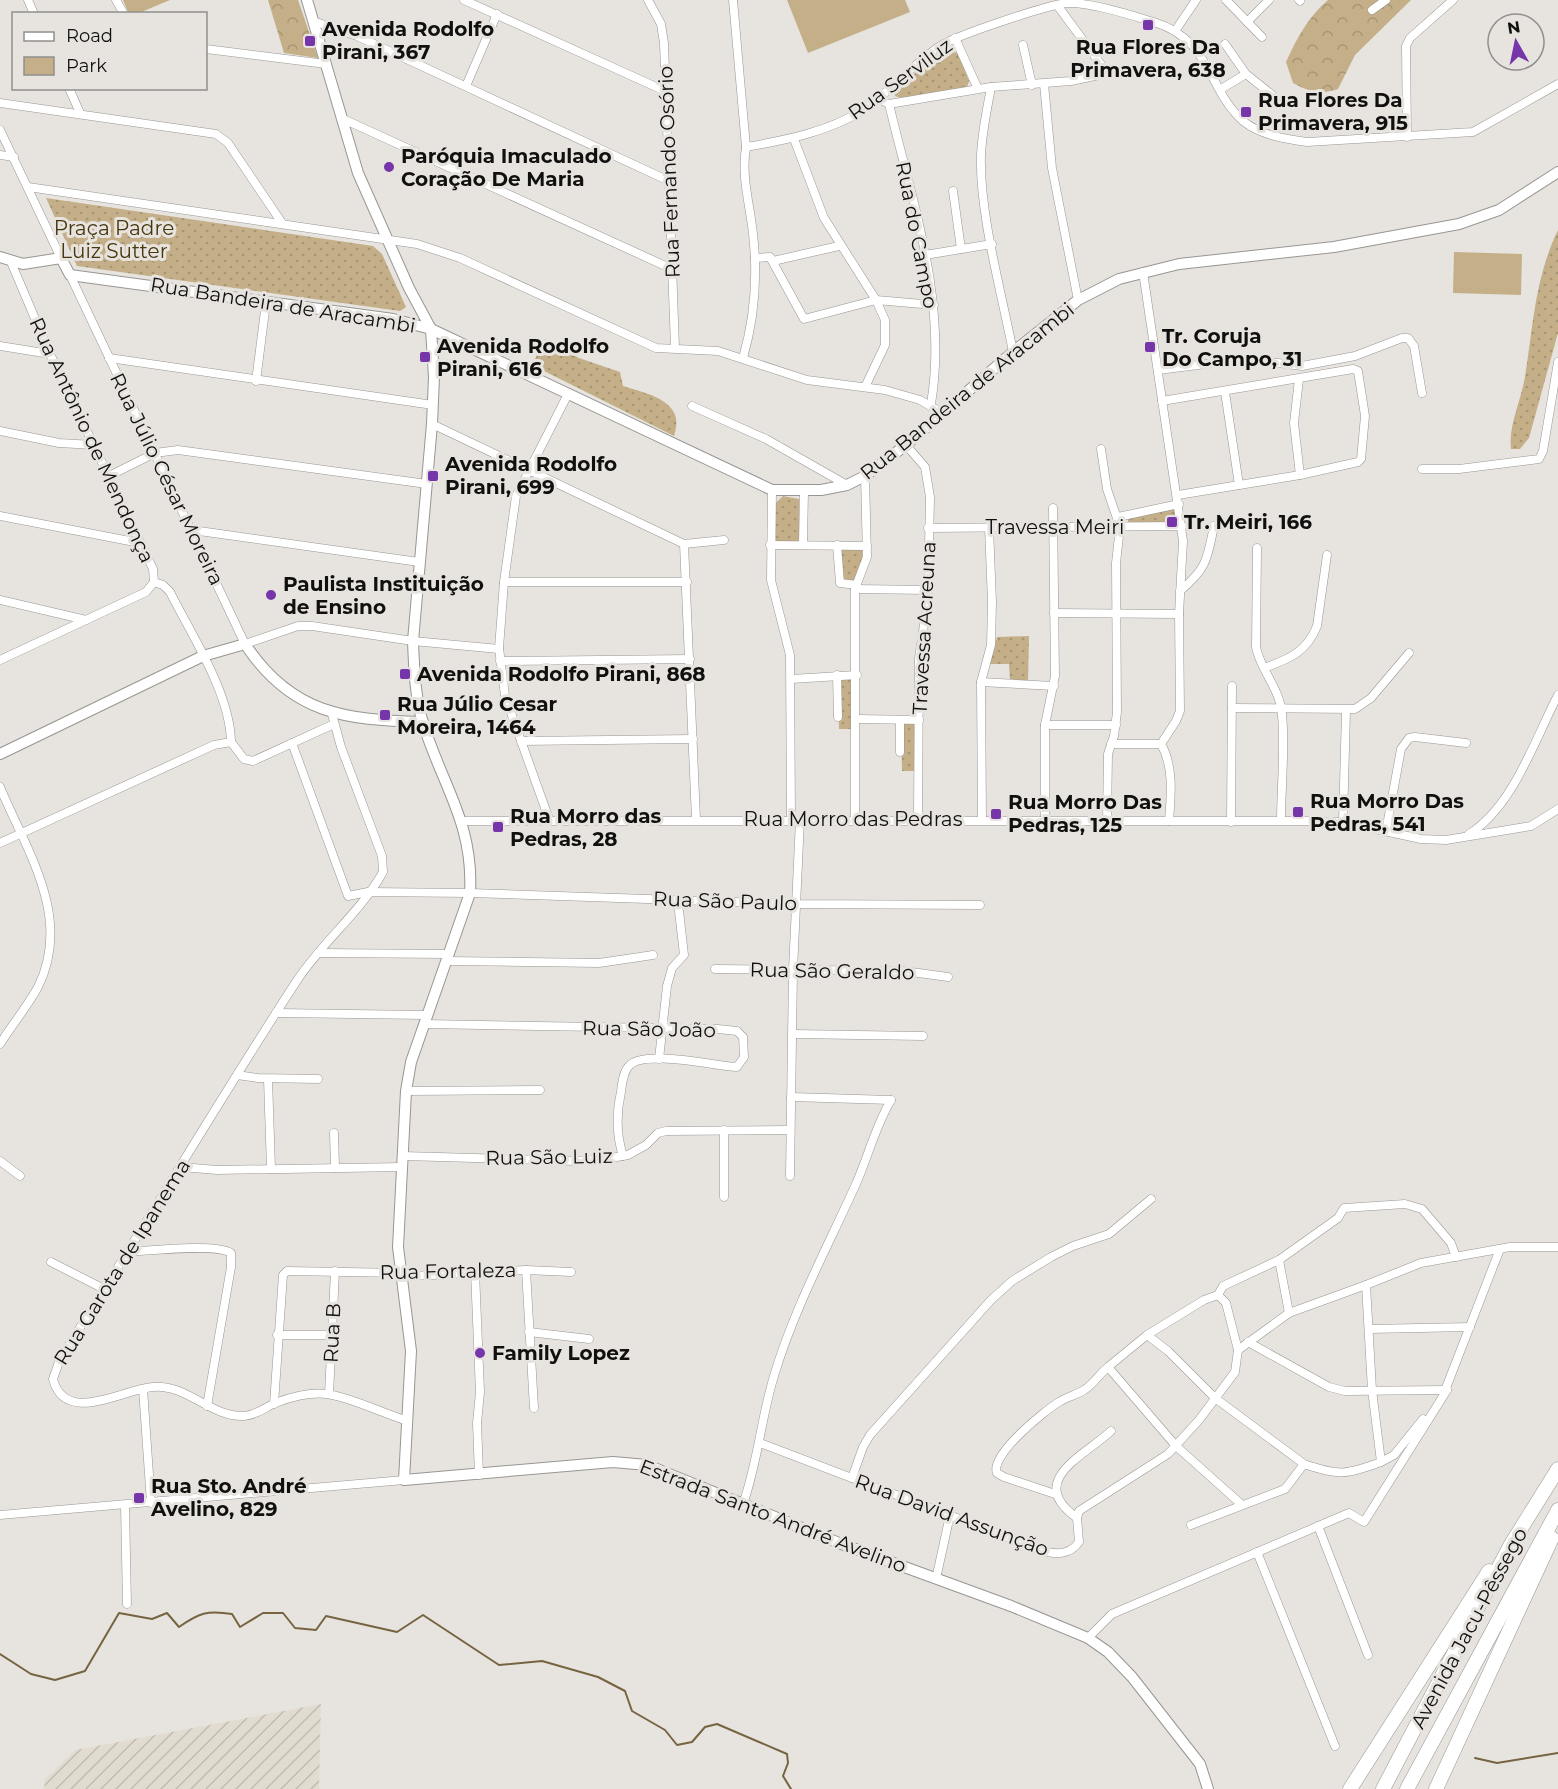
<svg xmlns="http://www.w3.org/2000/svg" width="1558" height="1789" font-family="Montserrat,sans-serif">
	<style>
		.industrial { fill: url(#industrial-furrows) }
		.green { fill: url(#green-dots) }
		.forest { fill: url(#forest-crowns) }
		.pitch { fill: #c4af88 }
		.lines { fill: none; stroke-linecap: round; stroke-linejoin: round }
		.stream { stroke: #766441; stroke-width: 2 }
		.street-casing { stroke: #989692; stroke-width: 9 }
		.secondary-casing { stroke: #989692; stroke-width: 12 }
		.highway-casing { stroke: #989692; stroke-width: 15 }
		.street { stroke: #fff; stroke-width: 8 }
		.secondary { stroke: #fff; stroke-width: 10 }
		.highway { stroke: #fff; stroke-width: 14 }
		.poi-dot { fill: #7735aa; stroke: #e7e4e0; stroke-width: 2 }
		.labels { text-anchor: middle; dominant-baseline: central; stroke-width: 6; stroke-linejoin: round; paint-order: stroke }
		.poi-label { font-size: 20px; font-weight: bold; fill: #11100f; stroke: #e7e4e0; text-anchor: start }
		.street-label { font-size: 20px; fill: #11100f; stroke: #e7e4e0 }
		.park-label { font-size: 20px; fill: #48360c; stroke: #e7e4e0 }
	</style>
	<defs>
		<pattern id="industrial-furrows" width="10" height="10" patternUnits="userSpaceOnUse" patternTransform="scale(1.5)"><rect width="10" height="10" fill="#e2dcd0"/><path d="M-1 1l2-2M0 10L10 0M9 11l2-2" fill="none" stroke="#c1bcb1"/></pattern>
		<pattern id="green-dots" width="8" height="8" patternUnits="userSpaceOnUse" patternTransform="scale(1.5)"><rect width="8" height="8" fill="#c4af88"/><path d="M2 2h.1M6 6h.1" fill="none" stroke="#a79674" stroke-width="1.8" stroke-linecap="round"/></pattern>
		<pattern id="forest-crowns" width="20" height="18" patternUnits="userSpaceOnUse" patternTransform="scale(1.5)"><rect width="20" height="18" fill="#c4af88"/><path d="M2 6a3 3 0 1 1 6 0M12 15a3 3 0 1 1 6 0" fill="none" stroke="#a79674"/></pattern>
	</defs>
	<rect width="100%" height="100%" fill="#e7e4e0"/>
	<path class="industrial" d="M321 1704 319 1789H44L45 1779 75 1750Z"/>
	<g class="green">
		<path d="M950 50 959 54 969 81 967 87 901 98 895 96 893 90 940 53Z"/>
		<path d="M46 198 373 246 382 254 406 307 400 311 77 266Z"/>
		<path d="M1558 230V333L1529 438 1520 449H1511C1508 426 1521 401 1525 377 1533 326 1535 277 1558 230Z"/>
		<path d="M545 339 579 358 620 372 623 386C648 394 687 401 674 436L532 365Z"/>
		<path d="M783 496 799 499 800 537 797 543 776 542V503Z"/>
		<path d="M1176 508 1177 519 1173 524 1128 526V517Z"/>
		<path d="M862 547 863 563 855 580 842 582 841 548Z"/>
		<path d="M1029 636 1028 682 1010 681 1009 664H990L997 637Z"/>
		<path d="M838 678H852V729H839Z"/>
		<path d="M901 720H915V771H902Z"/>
	</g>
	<g class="forest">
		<path d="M268 0H298L318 58 284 53Z"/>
		<path d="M1328 0H1411L1355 55 1338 89C1320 95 1310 92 1293 83L1286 62C1297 38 1308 17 1328 0Z"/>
	</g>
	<g class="pitch">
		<path d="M123 0H170L139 13 129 14Z"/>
		<path d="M787 0H905L910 12 808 53Z"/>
		<path d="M1454 252 1522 254 1521 295 1453 293Z"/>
	</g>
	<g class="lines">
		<g class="stream">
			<path d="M0 1654 31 1674 55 1680 85 1671 119 1613 152 1619 167 1613 179 1627C199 1613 207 1610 232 1614L240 1627 263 1613H283L295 1628 316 1630 326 1616 397 1632 423 1615 499 1665 542 1661 598 1677 625 1691 632 1711 665 1730 677 1745 692 1742 705 1727 717 1724 787 1754 788 1763 783 1776 791 1789"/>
			<path d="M1475 1758 1497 1763 1558 1753"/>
		</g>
		<g class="street-casing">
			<g id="street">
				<path d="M28 0 34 14"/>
				<path d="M116 0 124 14"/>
				<path d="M464 0 665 91"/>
				<path d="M648 0 661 24 664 43 675 348"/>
				<path d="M733 0 746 147C741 177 750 205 753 234 758 277 755 316 743 358"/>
				<path d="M1226 0 1262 37"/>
				<path d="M1299 0 1300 1"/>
				<path d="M1372 10 1386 0"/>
				<path d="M313 21 357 36 669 181"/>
				<path d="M1247 22 1269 0"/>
				<path d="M1175 31 1196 0"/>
				<path d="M955 38 978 89"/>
				<path d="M1023 45 1032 85"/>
				<path d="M206 49 326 64"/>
				<path d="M1246 74 1276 98"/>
				<path d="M1044 84 1052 168 1078 300"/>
				<path d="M466 86 497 14"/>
				<path d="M991 87C987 110 982 132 981 155 979 213 1002 294 1013 352"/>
				<path d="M69 88 80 113"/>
				<path d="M1221 89 1246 74 1225 44"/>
				<path d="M877 98 889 104 991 87 1071 81 1104 74 1105 70 1057 5"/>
				<path d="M0 103 216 134 228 143 282 223"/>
				<path d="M889 104C912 201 948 303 931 404"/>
				<path d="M341 118 672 269"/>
				<path d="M0 130 61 258"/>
				<path d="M1407 137 1406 46 1410 38 1453 0"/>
				<path d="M794 139 824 218 876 300 885 320V345L865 387"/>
				<path d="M746 147C786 140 828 132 863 110 891 91 912 65 940 46 955 36 1052 3 1069 3 1093 3 1130 15 1154 22 1212 40 1207 89 1243 121 1260 135 1285 139 1307 142L1473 132 1558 84"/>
				<path d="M0 155 14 157"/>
				<path d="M28 187 417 244 460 258 656 348 718 351 807 380 885 390 920 400 942 413"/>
				<path d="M953 191 961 249"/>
				<path d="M925 255 992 244"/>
				<path d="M755 258 770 257 804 319 876 300 934 305"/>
				<path d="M773 261 839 246"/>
				<path d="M11 262 50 354 153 569 154 582"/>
				<path d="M1143 272 1183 541 1179 614 1180 711 1176 721 1161 744C1174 766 1171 796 1169 821"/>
				<path d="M70 275 245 644 298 626H312L413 641 499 649"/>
				<path d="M0 346 50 354"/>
				<path d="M109 358 433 405"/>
				<path d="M1158 370 1246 359 1302 366 1355 356 1402 338H1408L1414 346 1422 393"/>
				<path d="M1299 379 1294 423 1300 475"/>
				<path d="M256 381 266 303"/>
				<path d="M1225 392 1239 485"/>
				<path d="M1162 401 1353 369 1358 371 1365 416 1361 459 1358 462 1300 475 1178 495"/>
				<path d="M692 406 766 439 847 485"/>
				<path d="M432 424 684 544 724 540"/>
				<path d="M0 431 59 443 94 445"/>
				<path d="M906 445 925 467 930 497 928 598 919 658 918 819"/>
				<path d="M1101 449 1107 489 1120 527 1116 563 1117 712 1114 736 1108 754 1107 820"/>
				<path d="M1422 469H1459L1539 459 1543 451 1558 362"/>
				<path d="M109 476 155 453 178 450 427 484"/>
				<path d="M772 490 771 580 790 655 791 820"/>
				<path d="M0 516 140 543"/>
				<path d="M1118 517 1179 504"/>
				<path d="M928 528 1182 526"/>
				<path d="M192 530 419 562"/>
				<path d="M684 544 696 819"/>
				<path d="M770 545 867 546"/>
				<path d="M803 545 804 491"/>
				<path d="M837 545 840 583 857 585"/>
				<path d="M1257 548 1256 647C1260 669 1277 685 1281 707 1286 737 1281 789 1281 820"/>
				<path d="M154 582 163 585 170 592C192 636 230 693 231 742"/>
				<path d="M504 582H687"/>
				<path d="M855 589 929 590"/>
				<path d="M1180 591C1207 568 1207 560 1214 526"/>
				<path d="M0 600 86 620"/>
				<path d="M1054 613 1179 614"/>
				<path d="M0 660 146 592 154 582"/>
				<path d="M500 661 690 659"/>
				<path d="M1264 668C1289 659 1307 652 1317 626L1327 555"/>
				<path d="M837 675 838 717"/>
				<path d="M791 679 857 675"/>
				<path d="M981 682 1054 686"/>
				<path d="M1232 708 1355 709 1371 698 1409 653"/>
				<path d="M332 714 341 747 382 856 383 872C360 913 321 943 296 982 215 1106 140 1235 60 1359L53 1379C65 1426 123 1389 153 1387 187 1384 210 1417 244 1416 256 1415 263 1409 273 1404 289 1397 310 1392 327 1394 350 1397 382 1413 405 1420"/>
				<path d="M857 719 919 720"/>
				<path d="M900 720V752"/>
				<path d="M1045 725H1116"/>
				<path d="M521 741 693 739"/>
				<path d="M231 742 244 759 253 761 334 724"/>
				<path d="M292 743 348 896 368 892 470 893 797 904 980 905"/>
				<path d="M1111 744H1161"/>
				<path d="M0 787C26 850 73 917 38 987 27 1007 12 1025 0 1044"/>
				<path d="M549 819 505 696 499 648 504 582 516 496 568 394"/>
				<path d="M855 819V589L867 557 865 476"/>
				<path d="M982 820 981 682 991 645 992 602 989 527"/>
				<path d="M462 821H1312L1343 822 1421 839 1446 840 1531 826 1558 809"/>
				<path d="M1045 821V725L1055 676 1053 508"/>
				<path d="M1231 822 1232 686"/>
				<path d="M1343 822 1346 711"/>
				<path d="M1386 831 1401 749 1409 738 1415 737 1466 743"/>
				<path d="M1469 834C1513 807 1535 739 1558 695"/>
				<path d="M0 843 214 745 231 742"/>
				<path d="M318 953 449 954"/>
				<path d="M447 961 599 963 653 955"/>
				<path d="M715 969 904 971 948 977"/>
				<path d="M276 1013 427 1015"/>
				<path d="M424 1024 718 1029 737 1031 743 1037 744 1057 737 1067C715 1066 643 1049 629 1066 623 1072 622 1084 621 1092 616 1114 616 1134 623 1156"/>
				<path d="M793 1034 923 1036"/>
				<path d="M659 1059 667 986 672 968 684 955 679 911"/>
				<path d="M237 1075 258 1078 318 1079"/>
				<path d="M268 1079 271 1169"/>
				<path d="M406 1091 540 1090"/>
				<path d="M791 1097 891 1100"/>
				<path d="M724 1130V1197"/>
				<path d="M334 1133 335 1168"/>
				<path d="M403 1156 575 1161 605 1159 628 1155 646 1145 658 1133 666 1131 790 1130"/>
				<path d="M0 1161 20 1176"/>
				<path d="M181 1167 217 1170 402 1167"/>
				<path d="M790 1176 793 970 800 820"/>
				<path d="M127 1252C147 1251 216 1243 231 1253V1267L207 1406"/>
				<path d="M1279 1260 1338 1218 1344 1208 1405 1204 1422 1209 1451 1243 1456 1257"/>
				<path d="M51 1262 104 1289"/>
				<path d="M526 1270 534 1408"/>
				<path d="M475 1272 480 1392 477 1423 479 1475"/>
				<path d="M1218 1295 1223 1286 1279 1260 1289 1313"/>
				<path d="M1369 1329 1470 1327"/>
				<path d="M529 1332 589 1339"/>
				<path d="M277 1335H331"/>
				<path d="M1248 1342 1329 1387 1345 1391 1447 1390"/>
				<path d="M1238 1350 1289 1313 1366 1285"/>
				<path d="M1108 1367 1147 1335"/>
				<path d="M143 1389 151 1503"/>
				<path d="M1444 1393 1500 1249"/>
				<path d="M329 1394 335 1271"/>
				<path d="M274 1404 283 1275 287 1271 403 1273 413 1276 526 1270 571 1272"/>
				<path d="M760 1443 1041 1550C1055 1555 1070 1555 1079 1542L1077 1518 1079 1511 1168 1454 1199 1420 1235 1372 1238 1350 1226 1303 1218 1295 1204 1300 1147 1335 1168 1351 1215 1398 1304 1464"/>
				<path d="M1381 1462 1394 1455 1423 1419"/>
				<path d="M852 1478 863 1447 870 1435 991 1300 1012 1281 1051 1257 1073 1246 1109 1234 1151 1199"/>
				<path d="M1055 1494 1004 1477 997 1473C989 1456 1044 1411 1059 1402 1067 1397 1076 1395 1084 1390 1094 1384 1099 1374 1108 1367L1176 1446 1241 1504"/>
				<path d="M743 1504C758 1462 761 1418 774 1376 794 1309 827 1248 856 1184 868 1157 875 1127 891 1100"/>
				<path d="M125 1506 127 1604"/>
				<path d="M0 1515 404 1480"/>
				<path d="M1077 1518C1025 1481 1084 1456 1111 1431"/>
				<path d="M1191 1525 1285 1489 1304 1464C1339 1476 1346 1475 1381 1462L1372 1390 1366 1285 1421 1263 1510 1247H1558"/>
				<path d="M1318 1526 1368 1655"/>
				<path d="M1257 1552 1335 1746"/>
				<path d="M936 1579 950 1515"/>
				<path d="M1088 1638 1112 1614 1349 1513 1364 1522 1447 1390"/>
			</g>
		</g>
		<g class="secondary-casing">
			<g id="secondary">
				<path d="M307 0 358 173 409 288 431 329 434 377 432 424 413 641C414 668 415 697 423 723 442 785 474 824 470 893L411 1062 406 1091 398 1247 411 1351 404 1480 613 1462 647 1465 839 1543 1011 1606 1088 1638 1108 1652 1132 1677 1200 1764 1208 1789"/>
				<path d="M0 257 23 264 61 258 70 275 393 319 431 329 772 490H821L847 485 865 476 906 445 1013 352 1078 300 1119 279 1179 264 1334 247 1459 224 1499 210 1558 172"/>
				<path d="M0 754 203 656 245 644C291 714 345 720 423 722"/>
			</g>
		</g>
		<g class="highway-casing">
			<g id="highway">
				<path d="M1350 1789 1489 1571"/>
				<path d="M1383 1789 1510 1546 1558 1469"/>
				<path d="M1407 1789 1558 1510"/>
				<path d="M1436 1789 1552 1538"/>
			</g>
		</g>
		<use href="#street" class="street"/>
		<use href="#secondary" class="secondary"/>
		<use href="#highway" class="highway"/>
	</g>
	<g class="poi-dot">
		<rect x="1142" y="19" width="12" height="12" rx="3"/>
		<rect x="304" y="35" width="12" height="12" rx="3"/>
		<rect x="1240" y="106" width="12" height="12" rx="3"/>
		<circle cx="389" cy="167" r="6"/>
		<rect x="1144" y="341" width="12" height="12" rx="3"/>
		<rect x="419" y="351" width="12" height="12" rx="3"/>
		<rect x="427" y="470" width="12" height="12" rx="3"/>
		<rect x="1166" y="516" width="12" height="12" rx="3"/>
		<circle cx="271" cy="595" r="6"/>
		<rect x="399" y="668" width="12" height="12" rx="3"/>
		<rect x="379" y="709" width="12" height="12" rx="3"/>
		<rect x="1292" y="806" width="12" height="12" rx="3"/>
		<rect x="990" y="808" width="12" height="12" rx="3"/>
		<rect x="492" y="821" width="12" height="12" rx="3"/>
		<circle cx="480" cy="1353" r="6"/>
		<rect x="133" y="1492" width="12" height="12" rx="3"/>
	</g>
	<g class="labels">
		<g class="poi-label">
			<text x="322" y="29">Avenida Rodolfo<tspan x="322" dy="23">Pirani, 367</tspan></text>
			<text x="1148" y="47" text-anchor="middle">Rua Flores Da<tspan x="1148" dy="23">Primavera, 638</tspan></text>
			<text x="1258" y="100">Rua Flores Da<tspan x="1258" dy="23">Primavera, 915</tspan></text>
			<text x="401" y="156">Paróquia Imaculado<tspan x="401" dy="23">Coração De Maria</tspan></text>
			<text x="1162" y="336">Tr. Coruja<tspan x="1162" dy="23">Do Campo, 31</tspan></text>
			<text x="437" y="346">Avenida Rodolfo<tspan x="437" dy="23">Pirani, 616</tspan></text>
			<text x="445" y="464">Avenida Rodolfo<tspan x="445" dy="23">Pirani, 699</tspan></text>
			<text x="1184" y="522">Tr. Meiri, 166</text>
			<text x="283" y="584">Paulista Instituição<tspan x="283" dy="23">de Ensino</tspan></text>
			<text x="417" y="674">Avenida Rodolfo Pirani, 868</text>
			<text x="397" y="704">Rua Júlio Cesar<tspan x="397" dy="23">Moreira, 1464</tspan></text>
			<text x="1310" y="801">Rua Morro Das<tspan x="1310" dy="23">Pedras, 541</tspan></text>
			<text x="1008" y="802">Rua Morro Das<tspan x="1008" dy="23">Pedras, 125</tspan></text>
			<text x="510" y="816">Rua Morro das<tspan x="510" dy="23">Pedras, 28</tspan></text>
			<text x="492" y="1353">Family Lopez</text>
			<text x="151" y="1486">Rua Sto. André<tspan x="151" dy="23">Avelino, 829</tspan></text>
		</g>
		<g class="street-label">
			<text transform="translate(900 79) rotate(-36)">Rua Serviluz</text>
			<text transform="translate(669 172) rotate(-92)">Rua Fernando Osório</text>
			<text transform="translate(917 235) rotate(79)">Rua do Campo</text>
			<text transform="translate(283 305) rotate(9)">Rua Bandeira de Aracambi</text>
			<text transform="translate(967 391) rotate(-39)">Rua Bandeira de Aracambi</text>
			<text transform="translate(92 440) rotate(65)">Rua Antônio de Mendonça</text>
			<text transform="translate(167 479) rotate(64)">Rua Júlio César Moreira</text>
			<text x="1055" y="527">Travessa Meiri</text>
			<text transform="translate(924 628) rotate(-87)">Travessa Acreuna</text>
			<text x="853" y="819">Rua Morro das Pedras</text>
			<text transform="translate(725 901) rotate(2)">Rua São Paulo</text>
			<text transform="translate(832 971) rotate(1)">Rua São Geraldo</text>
			<text transform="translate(649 1029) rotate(1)">Rua São João</text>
			<text transform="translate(549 1157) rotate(-1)">Rua São Luiz</text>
			<text transform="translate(122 1262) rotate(-58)">Rua Garota de Ipanema</text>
			<text transform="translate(448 1271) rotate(-1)">Rua Fortaleza</text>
			<text transform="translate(332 1333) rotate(-87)">Rua B</text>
			<text transform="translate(952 1515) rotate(20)">Rua David Assunção</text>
			<text transform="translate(773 1516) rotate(21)">Estrada Santo André Avelino</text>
			<text transform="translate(1469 1628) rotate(-62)">Avenida Jacu-Pêssego</text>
		</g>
		<g class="park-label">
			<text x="114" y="228">Praça Padre<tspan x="114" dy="23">Luiz Sutter</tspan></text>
		</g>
	</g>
	<rect x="12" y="12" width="195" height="78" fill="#e7e4e0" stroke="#918f8c" stroke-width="1.5"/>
	<rect x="24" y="32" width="30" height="9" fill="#ffffff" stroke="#918f8c" stroke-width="1.5"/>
	<text x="66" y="42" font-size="18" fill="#11100f">Road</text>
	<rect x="24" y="57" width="30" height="18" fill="#c4af88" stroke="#918f8c" stroke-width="1.5"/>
	<text x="66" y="72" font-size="18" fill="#11100f">Park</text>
	<g transform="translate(1516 42) rotate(351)"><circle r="28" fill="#e7e4e0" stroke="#918f8c" stroke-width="1.5"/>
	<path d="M0-4.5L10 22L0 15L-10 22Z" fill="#7735aa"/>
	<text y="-9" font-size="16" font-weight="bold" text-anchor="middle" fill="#11100f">N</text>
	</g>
</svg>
